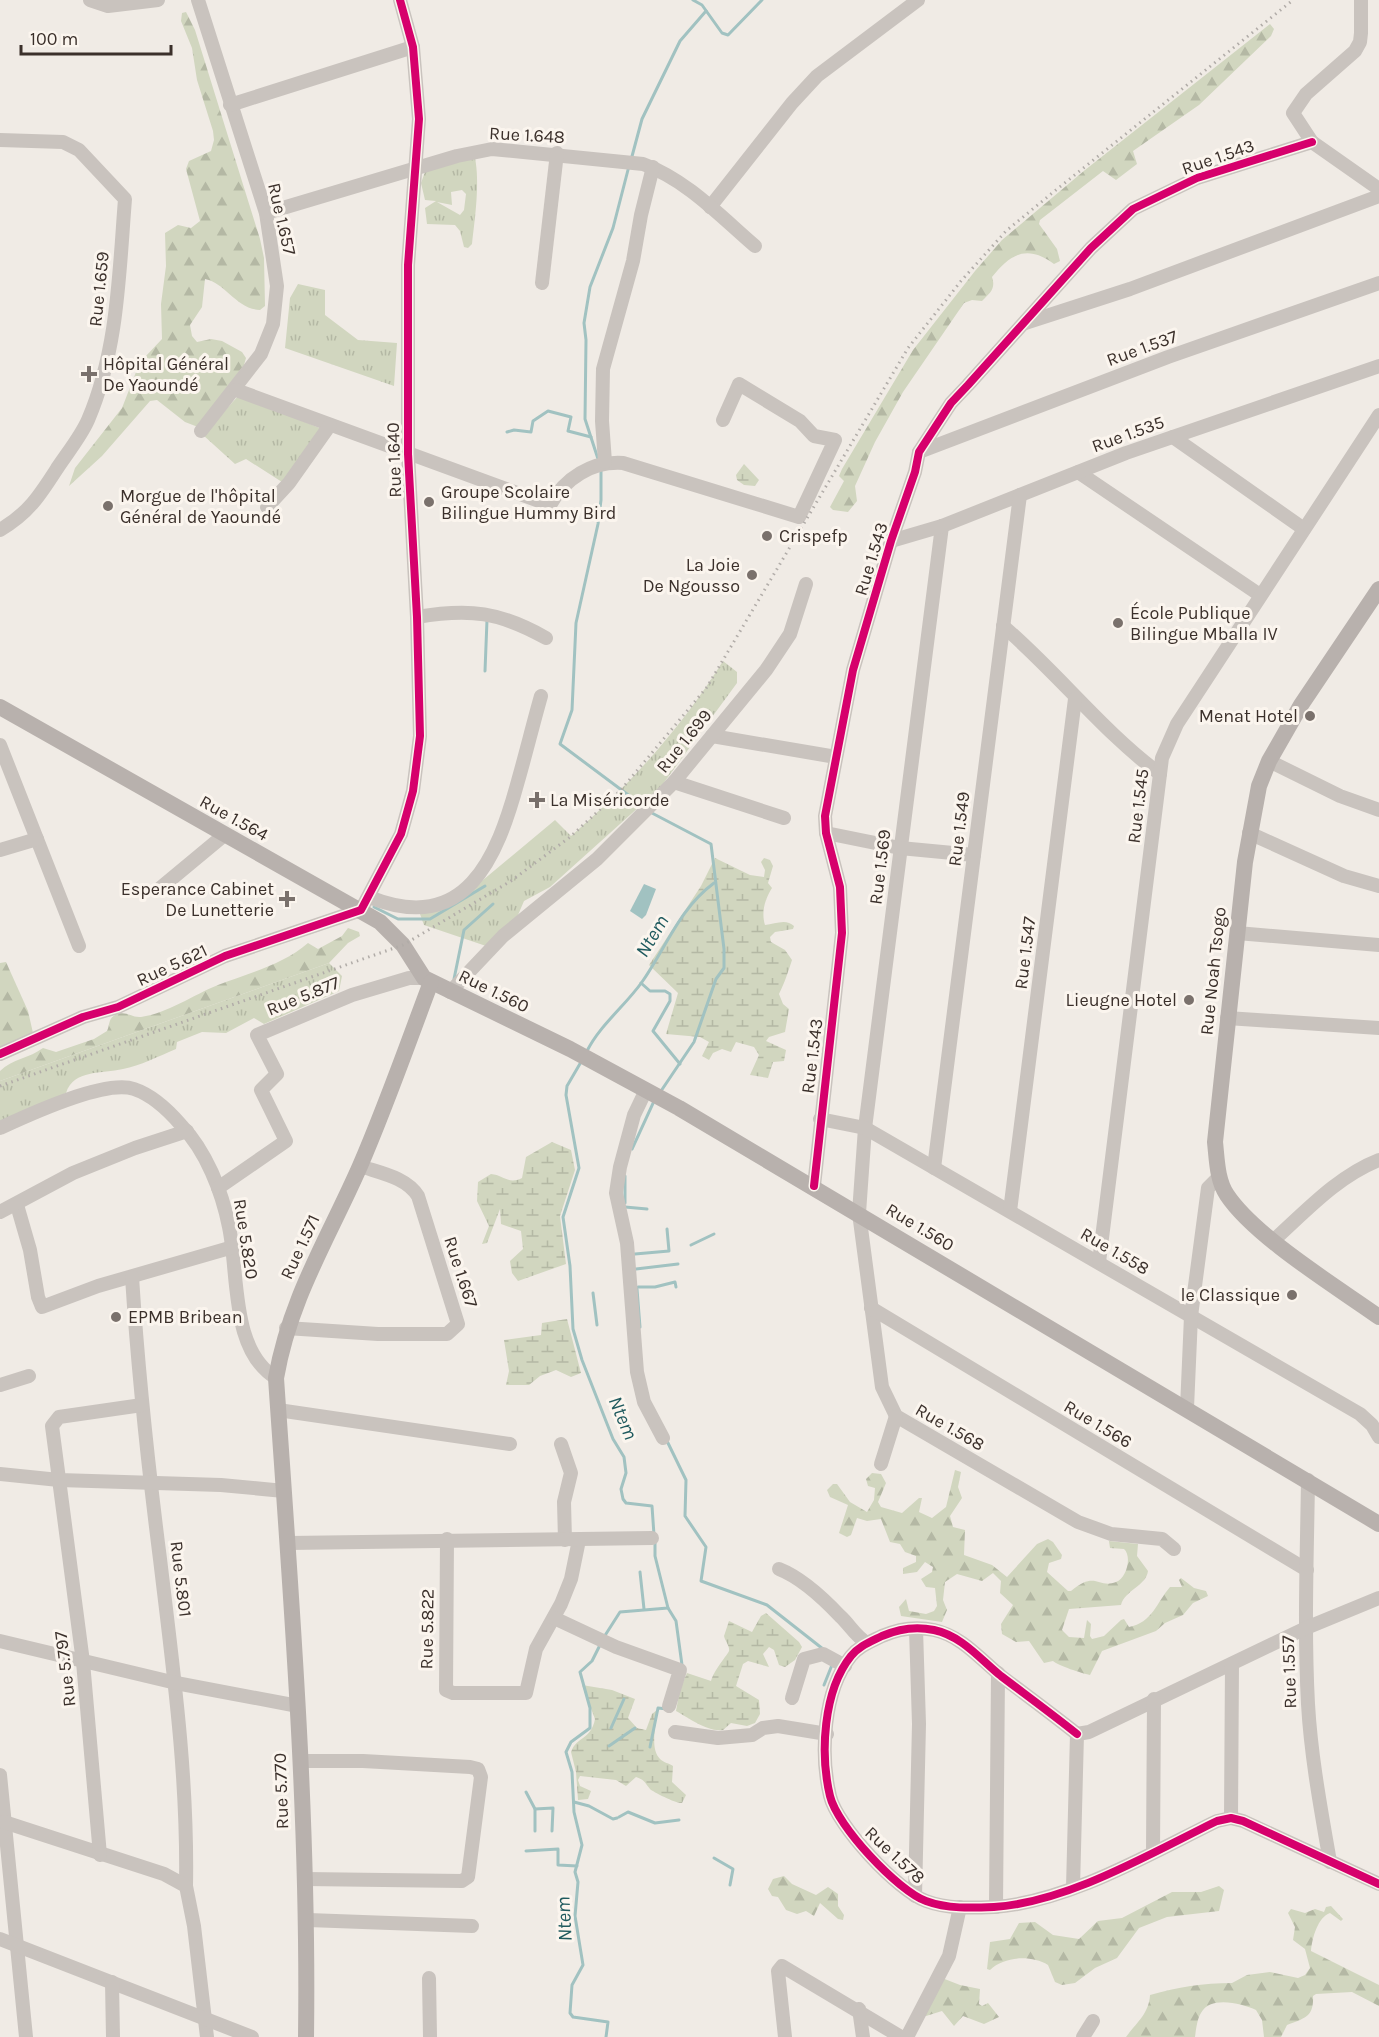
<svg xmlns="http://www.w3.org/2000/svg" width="1379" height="2037" font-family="Karla,sans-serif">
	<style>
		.grass { fill: url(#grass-tufts); fill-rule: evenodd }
		.forest { fill: url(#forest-firs) }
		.wetland { fill: url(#wetland-marsh) }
		.water { fill: #a1c2c1 }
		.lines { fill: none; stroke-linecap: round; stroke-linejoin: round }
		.stream { stroke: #a1c2c1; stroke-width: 3 }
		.minor { stroke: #c9c3be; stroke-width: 14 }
		.major { stroke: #b8b1ad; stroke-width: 16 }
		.rail { stroke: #b1aca8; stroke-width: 3; stroke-dasharray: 1.5 4.5; stroke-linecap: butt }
		.cycleway-casing { stroke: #fbf5ee; stroke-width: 11 }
		.cycleway { stroke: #d6006c; stroke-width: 8 }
		.poi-dot { fill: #7a716c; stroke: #fbf5ee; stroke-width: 2 }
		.labels { text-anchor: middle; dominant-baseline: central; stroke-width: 6; stroke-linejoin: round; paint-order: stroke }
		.street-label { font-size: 18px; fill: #3b302b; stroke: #fbf5ee }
		.poi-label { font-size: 18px; fill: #3b302b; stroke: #fbf5ee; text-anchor: start }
		.water-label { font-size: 20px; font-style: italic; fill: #1f5a5e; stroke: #fbf5ee }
	</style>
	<defs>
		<pattern id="grass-tufts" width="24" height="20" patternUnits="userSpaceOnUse" patternTransform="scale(1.5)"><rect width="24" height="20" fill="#d1d6bf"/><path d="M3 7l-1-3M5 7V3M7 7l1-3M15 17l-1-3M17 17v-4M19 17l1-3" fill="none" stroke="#b4b8a4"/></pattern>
		<pattern id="forest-firs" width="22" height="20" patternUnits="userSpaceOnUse" patternTransform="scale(1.5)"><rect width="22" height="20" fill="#d1d6bf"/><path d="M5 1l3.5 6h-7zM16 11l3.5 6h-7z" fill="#b4b8a4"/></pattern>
		<pattern id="wetland-marsh" width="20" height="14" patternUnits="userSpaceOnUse" patternTransform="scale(1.5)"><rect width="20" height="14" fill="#d1d6bf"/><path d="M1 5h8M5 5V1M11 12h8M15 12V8" fill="none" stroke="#b4b8a4"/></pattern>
	</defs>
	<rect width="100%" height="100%" fill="#f0ebe5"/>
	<g class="grass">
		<path d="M475 158C480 183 475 218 472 244L468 248 464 247 460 231 455 225 427 224 425 208 436 201 425 200 421 183 426 169ZM462 190 466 194 464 210 460 215 437 202 452 205 451 192Z"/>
		<path d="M298 284 325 290V315L358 340 397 343 394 386 285 348 290 298Z"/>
		<path d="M239 395 322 429 282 482 246 459 235 464 203 435Z"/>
		<path d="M723 661 737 672V683L660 788 550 887 524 901 518 915 486 946 424 925 420 914 465 895 555 820 571 836C629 786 682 727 723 661Z"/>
		<path d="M329 963 342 976 339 991 264 1024 254 1018 226 1033 202 1032 177 1042 176 1049C159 1056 140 1066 123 1069 102 1074 74 1069 66 1093L0 1122V1081Z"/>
	</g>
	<g class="forest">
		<path d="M186 12 195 30 260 239 264 258 265 306 260 310C236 309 226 283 205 279L202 307 190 325 192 336 197 342 211 339 222 341 242 352 246 358 244 365 198 427 185 422 157 400 150 401 102 456 69 486 75 468 122 408 136 372 145 357 162 339 161 304 166 266 165 233 178 225 191 228 200 221 186 169 189 161 211 151 214 140 213 131 197 80 192 48 181 21 182 13Z"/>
		<path d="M1270 24 1274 29 1271 36 1199 105 1133 151 1137 164 1116 180 1103 171 1040 220 1039 224 1057 249 1060 261 1054 264C1027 244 1010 254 992 277 996 289 990 293 982 301L972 300 964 303 903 392 875 442 855 486 857 501 848 512 833 510 830 507 844 481 839 476 842 469 913 350 975 271 1002 240 1085 170Z"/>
		<path d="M348 928 359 932 360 936 348 943 329 963 0 1081V1071C12 1059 30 1058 43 1048L56 1052 94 1039 107 1031C110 1025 108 1019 115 1015 126 1010 131 1018 141 1017 168 1013 193 995 218 985 248 973 283 965 308 943L318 949 342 936Z"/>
		<path d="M6 962 28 1011 33 1033 0 1050V963Z"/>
		<path d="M955 1470 961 1472 958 1487 962 1498 950 1516 953 1527 965 1530 964 1555 992 1565 1007 1577 1037 1544 1048 1539 1053 1542 1062 1555 1061 1559 1049 1563 1047 1572 1068 1591H1071C1096 1570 1098 1589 1116 1582 1127 1578 1132 1556 1124 1549L1110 1548 1109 1541 1138 1544 1137 1556 1148 1571C1146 1586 1125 1590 1121 1605L1069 1609 1062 1630 1069 1637 1084 1638 1087 1620 1091 1624 1090 1636 1092 1639 1104 1636 1121 1620 1124 1619 1129 1627C1152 1623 1157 1602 1170 1587H1182L1179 1580 1181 1578 1194 1588 1206 1591 1208 1596 1193 1603 1183 1615 1165 1623 1156 1631 1102 1651 1090 1675C1081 1673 1059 1666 1053 1661L1044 1663 1029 1641 1016 1642 1002 1634 1001 1624 1013 1605 1000 1593 1001 1581 993 1573 982 1581 957 1574 945 1582 943 1600 947 1610 942 1622 901 1616 899 1607 906 1599 909 1611 926 1614 934 1611 937 1606 935 1588 926 1587 921 1579 932 1572 933 1567 925 1562 917 1572 903 1574V1568L916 1562V1556L905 1552 900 1544 890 1542 881 1519 867 1521 857 1518 851 1535 847 1537 839 1533 848 1505 830 1497 827 1490 833 1484H837L850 1502 867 1512 874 1500 875 1488 868 1486 866 1479 872 1473 881 1474 886 1483 878 1502 881 1507 902 1513 919 1498H922L919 1512 932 1518 946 1507Z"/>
		<path d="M784 1876 792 1884 816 1895 828 1887 838 1894V1906L844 1915 843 1920 838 1919 820 1903 814 1916 806 1911 797 1914 786 1910 778 1897 772 1896 768 1889 773 1879Z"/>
		<path d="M1219 1886 1224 1890 1219 1911 1167 1917 1139 1928 1117 1958 1095 1968 1075 1983 1062 1985 1055 1982 1048 1965C1031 1955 1005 1956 990 1970L987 1969 990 1942 1010 1939 1019 1923 1035 1922 1053 1935 1079 1939 1098 1921 1122 1918 1172 1892H1201Z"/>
		<path d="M1331 1906 1343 1919 1341 1921 1330 1913C1318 1917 1312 1938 1311 1951L1379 1985V2006L1352 1992 1316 1994 1313 1996C1314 2017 1305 2018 1287 2025L1281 2037H1264L1262 2020 1256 2010C1242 2004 1211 1995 1201 2013 1197 2019 1196 2030 1195 2037H1126C1136 2023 1149 2014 1150 1995 1178 1987 1203 1983 1232 1983L1247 1975 1270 1972 1298 1978 1305 1975 1310 1968 1305 1949 1293 1940 1295 1927 1288 1913 1291 1909 1305 1913 1315 1909 1324 1912 1326 1907Z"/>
		<path d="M942 1978 960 1985 980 1989 979 2004 982 2006 988 2003 999 2017 984 2024 963 2016 954 2026 942 2011 926 2016 924 2014Z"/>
	</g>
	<g class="wetland">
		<path d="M744 464 759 480 755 486 744 485 737 480 736 475Z"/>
		<path d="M715 858 750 875 764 877 765 870 761 862 764 858 770 860 773 866 768 883 772 888C765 899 761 912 765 925 775 924 786 918 794 926L793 929 775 932 770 937 771 942 785 950 792 960C788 972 785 982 779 994L783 1004 789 1009 785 1032 769 1037 766 1041 786 1050 784 1061 773 1062 768 1078 750 1075 759 1055 754 1047 736 1042 731 1052 722 1049 713 1053 709 1060 702 1056 709 1042 700 1037 666 1034 678 993 649 965 701 886Z"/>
		<path d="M552 1142 571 1150 575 1170 560 1216 566 1264 518 1281 512 1273 510 1261 523 1249 521 1231 501 1224 500 1209 487 1243 482 1244 489 1226 477 1201 478 1182 491 1174C504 1175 508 1185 522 1178L526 1157Z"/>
		<path d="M567 1319 581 1373 571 1377 556 1370 540 1376 529 1385H506L509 1371 504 1340 541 1335 542 1323Z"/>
		<path d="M766 1613 799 1642 802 1647 795 1660 785 1667 779 1665 774 1650 769 1647 763 1654 769 1667 748 1661 743 1664 736 1686 759 1700 760 1714 755 1723 747 1726 731 1723 723 1730C707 1732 689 1718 676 1711L680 1689 687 1673 711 1681C714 1670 728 1654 729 1651 730 1646 725 1641 724 1636L729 1621 752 1632 761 1616Z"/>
		<path d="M582 1685 612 1690 635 1699 628 1718 637 1728 646 1730 652 1714 657 1710C657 1723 649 1748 660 1759 664 1763 669 1763 673 1766L672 1782 686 1795 682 1803C677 1804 653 1792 650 1789 645 1783 645 1780 636 1777L626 1786 616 1780 580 1776 578 1780 580 1786 591 1791 588 1799 578 1800 576 1772 571 1752C577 1736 591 1740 595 1719Z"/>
	</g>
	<path class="water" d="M644 884 656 889 646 915 642 919 630 911Z"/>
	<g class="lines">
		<g class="stream">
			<path d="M693 0 702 5 722 33 728 35 762 0"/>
			<path d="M631 160 642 119 680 41 706 11"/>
			<path d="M507 432 514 430 531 432 533 421 548 411 571 417 568 431 591 437"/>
			<path d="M599 462 585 419 586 340 584 323 590 287 613 228 629 166"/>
			<path d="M601 469V500L598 524 576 623 572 710 560 744 643 806"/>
			<path d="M485 671 487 620"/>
			<path d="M650 812 711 844 724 949V968L716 979 694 1042 661 1091"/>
			<path d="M374 907 398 919H430L485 886"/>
			<path d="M454 979 464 930 493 904"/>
			<path d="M641 983 650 991H665L670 994V1001L653 1031 680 1064"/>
			<path d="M587 1051C600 1025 625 1006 642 982 667 946 679 909 714 883"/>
			<path d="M581 1062 567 1086 566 1095 579 1168 563 1217 570 1266 573 1329 582 1360 613 1439 624 1457 626 1473 621 1489 623 1499 626 1503 652 1506 654 1535"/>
			<path d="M632 1149 654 1101"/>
			<path d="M625 1203V1176"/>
			<path d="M625 1207 647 1209"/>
			<path d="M691 1245 714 1234"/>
			<path d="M635 1254 669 1251 667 1229"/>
			<path d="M636 1269 678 1264"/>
			<path d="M638 1287H655L675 1282 676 1287"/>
			<path d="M637 1289 640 1327"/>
			<path d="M593 1293 597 1325"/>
			<path d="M667 1441 686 1480 685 1516 706 1547 701 1581 767 1605 823 1649"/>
			<path d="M640 1572 644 1609"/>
			<path d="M668 1608 676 1621 682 1665"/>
			<path d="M604 1637 620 1612 668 1608 655 1556V1541"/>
			<path d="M600 1645 592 1661 580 1672 590 1708V1728L571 1742 566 1752 572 1772 574 1812 582 1845 575 1872 578 1882 575 1916 583 1965 572 1985 570 2013 573 2017 608 2022 606 2037"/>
			<path d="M824 1685 832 1665"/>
			<path d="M611 1728 624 1699"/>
			<path d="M609 1746 635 1728"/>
			<path d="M650 1747 658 1708 667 1709"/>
			<path d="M526 1792 535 1809V1831"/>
			<path d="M574 1802 589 1806 613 1819 617 1818"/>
			<path d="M535 1809 553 1808 552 1831"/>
			<path d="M619 1817 628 1812 655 1823 679 1820"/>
			<path d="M526 1851 558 1849V1865L577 1866"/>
			<path d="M714 1858 733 1869 730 1885"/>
		</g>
		<g class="minor">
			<path d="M90 0 108 6 158 0"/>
			<path d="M198 0 266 213 277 286 273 324 261 354 201 431"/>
			<path d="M1361 0V33L1360 42 1355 51 1306 94 1293 113 1312 142 1379 189"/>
			<path d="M230 105 413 47"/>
			<path d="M0 140 63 142 79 150 125 199C119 274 118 350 88 420 81 436 68 452 58 467 40 495 29 513 0 530"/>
			<path d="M710 207 792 103 817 76 918 0"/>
			<path d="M266 213 457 156 492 149 643 164C687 180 720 216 755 246"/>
			<path d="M542 283 557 153"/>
			<path d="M1025 323 1130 289 1379 196"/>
			<path d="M236 390 550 505C565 478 592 461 623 463L799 517 835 440 814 436 800 421 739 384 723 420"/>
			<path d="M1173 437 1304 529"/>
			<path d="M919 452 1168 357 1379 283"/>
			<path d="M605 462 602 421 603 369 633 261 641 215 653 167"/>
			<path d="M1078 472 1260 595"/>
			<path d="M267 507 289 483 330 425"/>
			<path d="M942 526 865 1128 859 1213 882 1387 896 1416 1078 1522 1111 1534 1162 1539 1174 1549"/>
			<path d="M891 541 942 526 1126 453 1379 366"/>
			<path d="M417 617C470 608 500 612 546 638"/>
			<path d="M1003 626C1058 673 1102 731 1160 774"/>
			<path d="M712 736 836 757"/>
			<path d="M0 745 79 946"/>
			<path d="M1269 761 1340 796 1379 810"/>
			<path d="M674 782 784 818"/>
			<path d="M826 833 900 848 974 855"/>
			<path d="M1249 833 1344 876 1379 886"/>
			<path d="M0 850 37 839"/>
			<path d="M158 890 223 836"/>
			<path d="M369 897C466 936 497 858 518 781 526 753 533 724 541 696"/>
			<path d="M1237 933 1379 945"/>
			<path d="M450 992 503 936 597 859 674 782 766 670 790 634 806 584"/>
			<path d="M1227 1018 1379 1028"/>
			<path d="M0 1054 83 1017 118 1007 225 956 361 910 401 834 413 791 420 736 417 617 408 454V265L419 119 413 47 400 0"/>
			<path d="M646 1090 634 1115 620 1167 616 1193 627 1243 637 1372 644 1402 663 1438"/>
			<path d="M820 1119 865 1128 1360 1414 1372 1425 1379 1437"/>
			<path d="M0 1128C28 1115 105 1079 134 1089 152 1095 169 1111 181 1125 206 1151 222 1191 229 1227 239 1274 230 1350 276 1378"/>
			<path d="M934 1168 1020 495"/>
			<path d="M814 1186 842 933 840 887 826 833 825 816 853 670 891 541 915 472 919 452 951 403 968 385 1091 248 1133 209 1197 178 1312 142"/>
			<path d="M218 1188 286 1141 261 1090 277 1074 257 1035 352 995 409 978H424"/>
			<path d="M17 1205 30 1250 38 1297 42 1307 98 1286 233 1247"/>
			<path d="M1010 1211 1075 699"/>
			<path d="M0 1212 73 1173 135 1148 187 1131"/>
			<path d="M1274 1240C1306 1211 1338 1176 1379 1160"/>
			<path d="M1099 1262 1162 758 1177 724 1379 415"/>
			<path d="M132 1277C138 1371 148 1465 160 1559 173 1668 188 1776 186 1886"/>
			<path d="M871 1308 1307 1570"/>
			<path d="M286 1328 378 1334H447L458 1324 418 1196C406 1177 380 1173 360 1166"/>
			<path d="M0 1385 29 1376"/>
			<path d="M1187 1408 1191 1316 1208 1188 1219 1177"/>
			<path d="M278 1410 510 1444"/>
			<path d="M561 1444 571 1473 564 1502 565 1540"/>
			<path d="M881 1464 896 1416"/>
			<path d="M0 1474 59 1480 221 1485 284 1491"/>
			<path d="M1308 1480C1307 1554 1304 1629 1308 1704 1311 1757 1321 1810 1330 1862"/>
			<path d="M447 1539 446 1690 453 1693H526L536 1649 561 1604 571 1579 579 1540"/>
			<path d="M289 1543 652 1538"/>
			<path d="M779 1569C802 1578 823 1598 840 1616 850 1625 855 1636 867 1643"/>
			<path d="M554 1618 616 1647 680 1670 669 1706"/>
			<path d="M0 1641 176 1683 298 1706"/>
			<path d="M792 1698 804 1659 823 1654 845 1666"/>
			<path d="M675 1732 718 1738 752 1735 763 1728 778 1726 827 1734"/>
			<path d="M1077 1734C1052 1714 1026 1695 1001 1676 980 1659 962 1636 934 1630 916 1626 898 1629 882 1636 870 1642 859 1646 851 1656 823 1691 820 1754 830 1796 837 1826 898 1891 926 1901 947 1909 972 1908 994 1907 1069 1902 1151 1853 1217 1821L1231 1818 1243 1821 1379 1884"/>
			<path d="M1077 1734 1089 1732 1306 1628 1379 1598"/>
			<path d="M300 1761H363L470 1767 478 1769 481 1777 468 1877 462 1881 305 1879"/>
			<path d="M0 1775 26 2037"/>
			<path d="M1231 1818 1232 1664"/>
			<path d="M4 1822 164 1874 186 1886 194 1926 207 2037"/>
			<path d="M1153 1852 1154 1699"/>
			<path d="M100 1855 83 1662 52 1426 59 1417 142 1405"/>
			<path d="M1073 1888 1077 1734"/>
			<path d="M915 1896 919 1724 916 1629"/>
			<path d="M996 1907 998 1673"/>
			<path d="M308 1920 472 1926"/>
			<path d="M0 1939 252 2037"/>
			<path d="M429 1978 430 2037"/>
			<path d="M112 1982 113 2037"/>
			<path d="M859 2009 863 2037"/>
			<path d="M785 2037 778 1971 782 1966 901 2037"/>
			<path d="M907 2037 949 1956 960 1907"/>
			<path d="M1083 2037 1093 2021"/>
		</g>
		<g class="major">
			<path d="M1379 589 1301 705 1269 761 1259 786 1245 862 1215 1142C1217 1160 1217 1180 1227 1195 1255 1237 1337 1287 1379 1317"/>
			<path d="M0 707 380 922 403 945 424 978 570 1049 679 1108 1379 1524"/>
			<path d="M306 2037C309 1817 291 1597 276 1378 290 1298 328 1239 360 1166 386 1106 408 1043 431 982"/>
		</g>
		<path class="rail" d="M0 1086 403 945 511 881 570 837 620 791 707 687 908 348 961 281 1006 231 1051 194 1293 0"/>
		<g class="cycleway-casing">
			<g id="cycleway">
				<path d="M0 1054 83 1017 118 1007 225 956 361 910 401 834 413 791 420 736 417 617 408 454V265L419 119 413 47 400 0"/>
				<path d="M814 1186 842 933 840 887 826 833 825 816 853 670 891 541 915 472 919 452 951 403 968 385 1091 248 1133 209 1197 178 1312 142"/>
				<path d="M1077 1734C1052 1714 1026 1695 1001 1676 980 1659 962 1636 934 1630 916 1626 898 1629 882 1636 870 1642 859 1646 851 1656 823 1691 820 1754 830 1796 837 1826 898 1891 926 1901 947 1909 972 1908 994 1907 1069 1902 1151 1853 1217 1821L1231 1818 1243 1821 1379 1884"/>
			</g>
		</g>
		<use href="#cycleway" class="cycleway"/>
	</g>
	<g class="poi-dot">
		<path d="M86 365h6v6h6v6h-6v6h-6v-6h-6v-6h6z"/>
		<circle cx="429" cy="502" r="6"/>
		<circle cx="108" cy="506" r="6"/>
		<circle cx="767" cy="536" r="6"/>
		<circle cx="752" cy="575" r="6"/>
		<circle cx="1118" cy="623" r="6"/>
		<circle cx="1310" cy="716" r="6"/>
		<path d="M534 791h6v6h6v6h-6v6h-6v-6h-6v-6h6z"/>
		<path d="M284 890h6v6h6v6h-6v6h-6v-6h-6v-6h6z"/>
		<circle cx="1189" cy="1000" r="6"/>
		<circle cx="1292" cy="1295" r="6"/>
		<circle cx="116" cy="1317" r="6"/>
	</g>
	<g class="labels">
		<g class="street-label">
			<text transform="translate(527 135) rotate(3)">Rue 1.648</text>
			<text transform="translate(1218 157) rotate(-19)">Rue 1.543</text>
			<text transform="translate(282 219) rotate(77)">Rue 1.657</text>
			<text transform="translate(99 289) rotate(-84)">Rue 1.659</text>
			<text transform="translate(1142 348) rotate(-20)">Rue 1.537</text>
			<text transform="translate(1128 434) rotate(-20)">Rue 1.535</text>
			<text transform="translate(394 460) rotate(-92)">Rue 1.640</text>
			<text transform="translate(871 559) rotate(-73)">Rue 1.543</text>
			<text transform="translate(684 741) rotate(-51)">Rue 1.699</text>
			<text transform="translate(1138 806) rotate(-83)">Rue 1.545</text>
			<text transform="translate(234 818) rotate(29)">Rue 1.564</text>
			<text transform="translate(959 829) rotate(-83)">Rue 1.549</text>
			<text transform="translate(880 867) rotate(-83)">Rue 1.569</text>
			<text transform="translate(1025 953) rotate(-83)">Rue 1.547</text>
			<text transform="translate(172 965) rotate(-25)">Rue 5.621</text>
			<text transform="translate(1213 971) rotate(-84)">Rue Noah Tsogo</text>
			<text transform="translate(494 991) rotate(26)">Rue 1.560</text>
			<text transform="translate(303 996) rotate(-22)">Rue 5.877</text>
			<text transform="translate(812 1056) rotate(-83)">Rue 1.543</text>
			<text transform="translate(920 1227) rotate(31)">Rue 1.560</text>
			<text transform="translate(246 1239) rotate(81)">Rue 5.820</text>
			<text transform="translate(300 1247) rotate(-65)">Rue 1.571</text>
			<text transform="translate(1115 1251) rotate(30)">Rue 1.558</text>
			<text transform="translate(461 1272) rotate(72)">Rue 1.667</text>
			<text transform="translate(1098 1424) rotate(31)">Rue 1.566</text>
			<text transform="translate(950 1427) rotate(30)">Rue 1.568</text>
			<text transform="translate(181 1579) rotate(83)">Rue 5.801</text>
			<text transform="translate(427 1629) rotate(-89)">Rue 5.822</text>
			<text transform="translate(65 1669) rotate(-97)">Rue 5.797</text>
			<text transform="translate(1289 1672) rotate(-92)">Rue 1.557</text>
			<text transform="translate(281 1791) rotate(-92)">Rue 5.770</text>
			<text transform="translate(895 1855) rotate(43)">Rue 1.578</text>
		</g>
		<g class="poi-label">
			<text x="103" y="364">Hôpital Général<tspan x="103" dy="21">De Yaoundé</tspan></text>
			<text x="441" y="492">Groupe Scolaire<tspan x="441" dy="21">Bilingue Hummy Bird</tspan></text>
			<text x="120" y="496">Morgue de l'hôpital<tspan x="120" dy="21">Général de Yaoundé</tspan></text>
			<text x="779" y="536">Crispefp</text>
			<text x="740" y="565" text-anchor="end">La Joie<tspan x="740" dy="21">De Ngousso</tspan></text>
			<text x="1130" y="613">École Publique<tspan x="1130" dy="21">Bilingue Mballa IV</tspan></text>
			<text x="1298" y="716" text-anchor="end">Menat Hotel</text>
			<text x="550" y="800">La Miséricorde</text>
			<text x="274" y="889" text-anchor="end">Esperance Cabinet<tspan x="274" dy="21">De Lunetterie</tspan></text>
			<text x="1177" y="1000" text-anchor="end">Lieugne Hotel</text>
			<text x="1280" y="1295" text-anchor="end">le Classique</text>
			<text x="128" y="1317">EPMB Bribean</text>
		</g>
		<g class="water-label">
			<text transform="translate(652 936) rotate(-59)">Ntem</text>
			<text transform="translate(623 1418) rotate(67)">Ntem</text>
			<text transform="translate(564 1919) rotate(-93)">Ntem</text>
		</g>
	</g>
	<path d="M21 45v9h150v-9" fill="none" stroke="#3b302b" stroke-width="3"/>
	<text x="30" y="45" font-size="18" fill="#3b302b" stroke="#fbf5ee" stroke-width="4.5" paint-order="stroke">100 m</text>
</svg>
